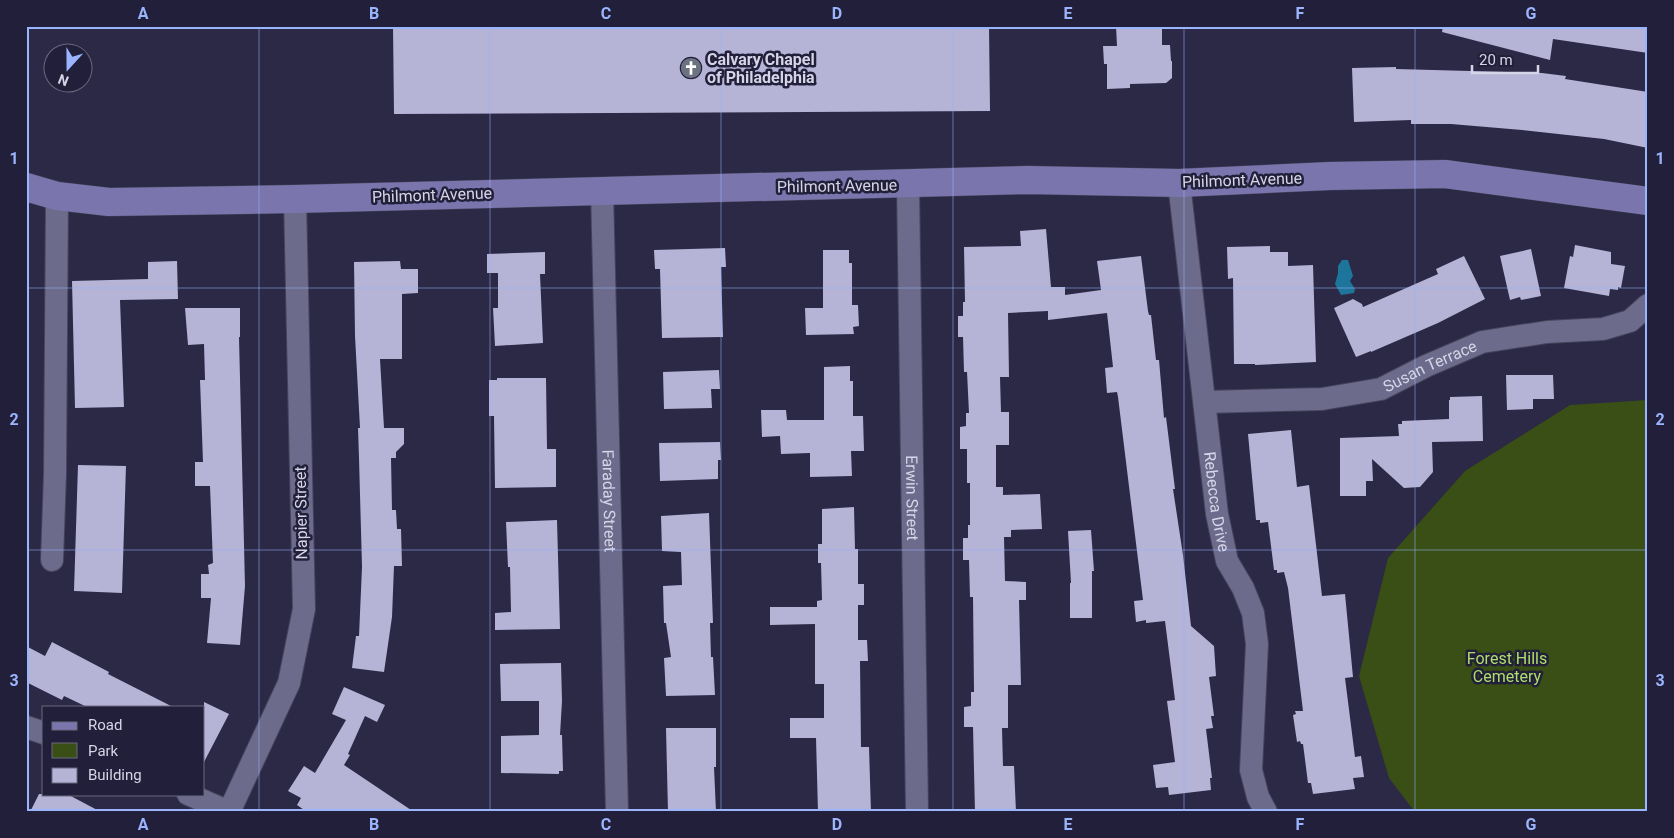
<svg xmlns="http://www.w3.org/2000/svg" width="1674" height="838" font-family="Roboto,sans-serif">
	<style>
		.green { fill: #394f15 }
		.water { fill: #1e759c }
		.building { fill: #b5b3d6 }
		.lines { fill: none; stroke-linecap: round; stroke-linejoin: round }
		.minor-casing { stroke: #46445c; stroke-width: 24 }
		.primary-casing { stroke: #46445c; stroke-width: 29 }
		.minor { stroke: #6c6b8b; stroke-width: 22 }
		.primary { stroke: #7a76ad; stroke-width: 28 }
		.grid { fill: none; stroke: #9ab5fd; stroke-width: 1; stroke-opacity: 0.55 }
		.labels { text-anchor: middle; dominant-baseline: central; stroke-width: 5; stroke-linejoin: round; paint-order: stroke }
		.poi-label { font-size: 16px; font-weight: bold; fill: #d5d5e7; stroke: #221f3a; text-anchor: start }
		.street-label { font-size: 16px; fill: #d5d5e7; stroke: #221f3a }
		.park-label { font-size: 16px; fill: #afde6a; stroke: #221f3a }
		.neatline { fill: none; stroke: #9ab5fd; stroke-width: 2 }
		.grid-label { font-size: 16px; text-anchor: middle; font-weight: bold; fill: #9ab5fd }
	</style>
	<rect width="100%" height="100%" fill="#2b2945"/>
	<path class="green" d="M1648 400V812H1415L1389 778 1359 676 1388 558 1465 471 1570 405Z"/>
	<path class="water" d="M1342 260H1348L1353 276 1350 281 1355 289 1354 293 1341 295 1335 284 1338 273V266Z"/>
	<g class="building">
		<path d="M393 26H989L990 111 394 114Z"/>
		<path d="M1116 26H1162V45H1170L1171 61H1172V78L1166 83 1130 84V88L1107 89V64H1104L1103 46H1117Z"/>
		<path d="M1443 26H1648V53L1553 39 1550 60 1442 32Z"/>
		<path d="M1396 67V69L1542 73 1566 76 1565 79 1648 92V148L1604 139 1522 130 1451 124H1411V120L1354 122 1352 68Z"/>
		<path d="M1046 229 1051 287H1065V295L1101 290 1097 261 1141 256 1148 311 1149 315H1151L1156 360H1159L1164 418 1166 417 1175 489H1173L1183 555 1191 626 1214 646 1216 676 1209 677 1214 716H1211L1213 728 1206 729 1212 778H1210L1211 790 1169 795 1168 787 1156 788 1153 765 1175 762 1167 701 1175 700 1165 621 1146 623V620L1136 622 1134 601 1143 600 1118 397 1117 392 1107 393 1105 368 1113 367 1107 313 1048 320V311L1008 313 1009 377H1000L1001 412H1009V445H996V487H1003V495L1040 494 1042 529 1011 530V537H1004L1005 581 1026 582V600H1019L1021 685H1008V728H1002L1003 766H1014L1016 812H975L973 727H964V707L971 706V692H974L973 597H970L969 560H963V538H968V525H970V483H967V449H960V427L966 426V413H969L967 372H964L963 337H958V316H963V302H965L964 247 1021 246 1020 231Z"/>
		<path d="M1575 245 1611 252V264L1625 266 1621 288 1618 287V290L1610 289 1609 296 1564 288 1570 256 1573 257Z"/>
		<path d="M1270 246V252H1288V266L1313 265 1316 362 1255 365V364H1234L1233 278 1228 279 1227 247Z"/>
		<path d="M725 248 726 267H721L723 337 662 338 660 269H655L654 250Z"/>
		<path d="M1531 249 1541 296 1521 300 1520 297 1510 300 1500 256Z"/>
		<path d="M823 250H849V263H852V305H858L859 326 853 327 854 334 806 335 805 308H823Z"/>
		<path d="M545 252V274H540L543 343 495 346 493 308H498V273H487V254Z"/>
		<path d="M1464 256 1485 299 1438 323 1371 352V351L1356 357 1334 308 1353 299 1362 304 1363 307 1438 274 1436 269Z"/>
		<path d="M177 261 178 299 120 300 124 407 75 408 72 281 148 279V262Z"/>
		<path d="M400 261 401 269H418V293L402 294V359H380L384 428H404V444L396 452V458H391L392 510H396L397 529H401L402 566H394L392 617 384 672 352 668 356 636H359L362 567 359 458 358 428H360L355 336 354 262Z"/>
		<path d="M185 308H240V337H239L245 586 240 645 207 643 211 598H201V574H209L208 565 213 563 210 486H195V462H203L200 380H205L204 344 188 345Z"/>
		<path d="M850 366V381H853V416H863L864 451H851L852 476 810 477V453L781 454 780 436 762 437 761 410H786L787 420H824V367Z"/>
		<path d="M719 370 720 389H711L712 408 664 409 663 372Z"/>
		<path d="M1506 375H1553L1554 399H1533V409L1507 410Z"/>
		<path d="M497 378H546L547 449H556V487L495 488 494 416H489V380H497Z"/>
		<path d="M1482 396 1483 441 1432 442 1433 472 1420 487 1404 488 1372 459 1373 481H1366V496H1340V438L1399 436 1398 424H1402V421L1449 419V400H1450V397Z"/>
		<path d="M1291 430 1297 487 1309 485 1322 596 1345 594 1353 677 1345 678 1355 757 1361 756 1364 777 1353 778 1355 789 1313 794 1311 783H1308L1303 744H1301L1300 741 1297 742 1293 715 1296 714 1295 711H1303L1288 588 1284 572 1277 573V570H1274L1268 522 1260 523V520H1256L1248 434Z"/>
		<path d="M720 442 721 460H718V479L660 481 659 443Z"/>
		<path d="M78 465 126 466 122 593 74 591Z"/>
		<path d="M854 507 855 549H858V584H864V605H858V640H867L868 661H860L861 747H869L871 812H818L816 738H790V718H824V684H815V624L770 625V607H817V601L822 600 821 563H818V544H822V509Z"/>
		<path d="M709 513 713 623H710L711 657H713L715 695 666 696 664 658 671 657 666 623H664L663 586 682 585 681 552 662 551 661 516Z"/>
		<path d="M557 520 560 629 495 630V613L511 612 510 567H508L506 522Z"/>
		<path d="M1091 530 1094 571H1092V618H1070V583H1071L1068 531Z"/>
		<path d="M52 642 109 672 108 674 173 707H87L64 696 62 700 26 682V646L45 656Z"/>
		<path d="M561 663 562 701 560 735H562L563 771H559V774L501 773V736L539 735V701H501L500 664Z"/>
		<path d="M344 687 385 705 377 722 365 716 348 754 350 755 344 765 414 812H307L297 805 301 798 288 791 304 766 315 773 346 720 332 714Z"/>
		<path d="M204 702 229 714 204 762Z"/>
		<path d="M666 728H716V767H714L716 812H668Z"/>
		<path d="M39 794H67L101 812H30Z"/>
	</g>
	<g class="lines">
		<g class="minor-casing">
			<g id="minor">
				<path id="s1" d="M1179 183 1217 514 1227 561 1243 588 1253 613 1257 644 1251 770 1258 797 1266 812"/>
				<path id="s2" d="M908 184 917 812"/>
				<path id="s3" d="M602 190 617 812"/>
				<path id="s4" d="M1205 402 1322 399 1381 389 1426 366 1482 342 1547 332 1603 329 1630 321 1648 305"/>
				<path d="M52 560 55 474 57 196"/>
				<path d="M26 727 44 733"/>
				<path d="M188 794 229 812"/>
				<path d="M229 812 289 683 304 609 295 199"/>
			</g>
		</g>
		<g class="primary-casing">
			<path id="primary" d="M26 187 57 196 109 202 295 199 1028 180 1179 183 1330 176 1445 174 1648 201"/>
		</g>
		<use href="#minor" class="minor"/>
		<use href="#primary" class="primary"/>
	</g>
	<path class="grid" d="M259 26V812M490 26V812M721 26V812M953 26V812M1184 26V812M1415 26V812M26 288H1648M26 550H1648"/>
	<defs>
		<g id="church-disc" transform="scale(1.125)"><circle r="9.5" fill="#6b7280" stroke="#221f3a"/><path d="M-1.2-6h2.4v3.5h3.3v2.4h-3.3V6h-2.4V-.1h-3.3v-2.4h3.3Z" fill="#fff"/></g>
	</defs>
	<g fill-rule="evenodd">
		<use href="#church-disc" x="691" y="68"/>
	</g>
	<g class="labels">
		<g class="poi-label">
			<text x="707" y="59">Calvary Chapel<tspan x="707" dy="18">of Philadelphia</tspan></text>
		</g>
		<g class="street-label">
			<text transform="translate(1242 180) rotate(-2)">Philmont Avenue</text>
			<text transform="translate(837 186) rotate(-1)">Philmont Avenue</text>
			<text transform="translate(432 195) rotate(-2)">Philmont Avenue</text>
			<text stroke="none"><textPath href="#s4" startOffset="231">Susan Terrace</textPath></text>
			<text stroke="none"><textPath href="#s2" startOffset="314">Erwin Street</textPath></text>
			<text stroke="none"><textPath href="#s3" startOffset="311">Faraday Street</textPath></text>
			<text stroke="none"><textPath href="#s1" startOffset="321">Rebecca Drive</textPath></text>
			<text transform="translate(301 513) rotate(-91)">Napier Street</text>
		</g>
		<g class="park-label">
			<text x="1507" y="658">Forest Hills<tspan x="1507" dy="18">Cemetery</tspan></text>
		</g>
	</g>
	<rect width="1674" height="838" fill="none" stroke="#221f3a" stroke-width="55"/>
	<rect x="42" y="706" width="162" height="90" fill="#221f3a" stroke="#6a687f"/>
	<rect x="52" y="722" width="25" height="8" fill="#7a76ad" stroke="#6a687f"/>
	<text x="88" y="730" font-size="15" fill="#d5d5e7">Road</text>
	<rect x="52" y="743" width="25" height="15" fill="#394f15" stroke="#6a687f"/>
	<text x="88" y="756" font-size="15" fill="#d5d5e7">Park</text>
	<rect x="52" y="768" width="25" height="15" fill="#b5b3d6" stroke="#6a687f"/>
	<text x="88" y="780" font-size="15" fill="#d5d5e7">Building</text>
	<g transform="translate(68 68) rotate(201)"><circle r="24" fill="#221f3a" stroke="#6a687f"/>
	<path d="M0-4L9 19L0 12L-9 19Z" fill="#9ab5fd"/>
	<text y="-8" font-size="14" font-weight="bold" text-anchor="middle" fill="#d5d5e7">N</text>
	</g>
	<path d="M1472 65v8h66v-8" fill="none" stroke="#d5d5e7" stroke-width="2.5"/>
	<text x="1479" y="65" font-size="15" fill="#d5d5e7" stroke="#221f3a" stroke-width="4" paint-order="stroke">20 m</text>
	<rect x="28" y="28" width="1618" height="782" class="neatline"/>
	<g class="grid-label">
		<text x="143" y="19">A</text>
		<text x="374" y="19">B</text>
		<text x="606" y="19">C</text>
		<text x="837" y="19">D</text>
		<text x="1068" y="19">E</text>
		<text x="1300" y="19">F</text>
		<text x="1531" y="19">G</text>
		<text x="14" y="164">1</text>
		<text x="1660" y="164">1</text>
		<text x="14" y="425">2</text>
		<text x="1660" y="425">2</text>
		<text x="14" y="686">3</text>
		<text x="1660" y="686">3</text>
		<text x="143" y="830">A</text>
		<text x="374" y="830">B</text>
		<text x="606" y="830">C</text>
		<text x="837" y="830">D</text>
		<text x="1068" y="830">E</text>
		<text x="1300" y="830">F</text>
		<text x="1531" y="830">G</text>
	</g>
</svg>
